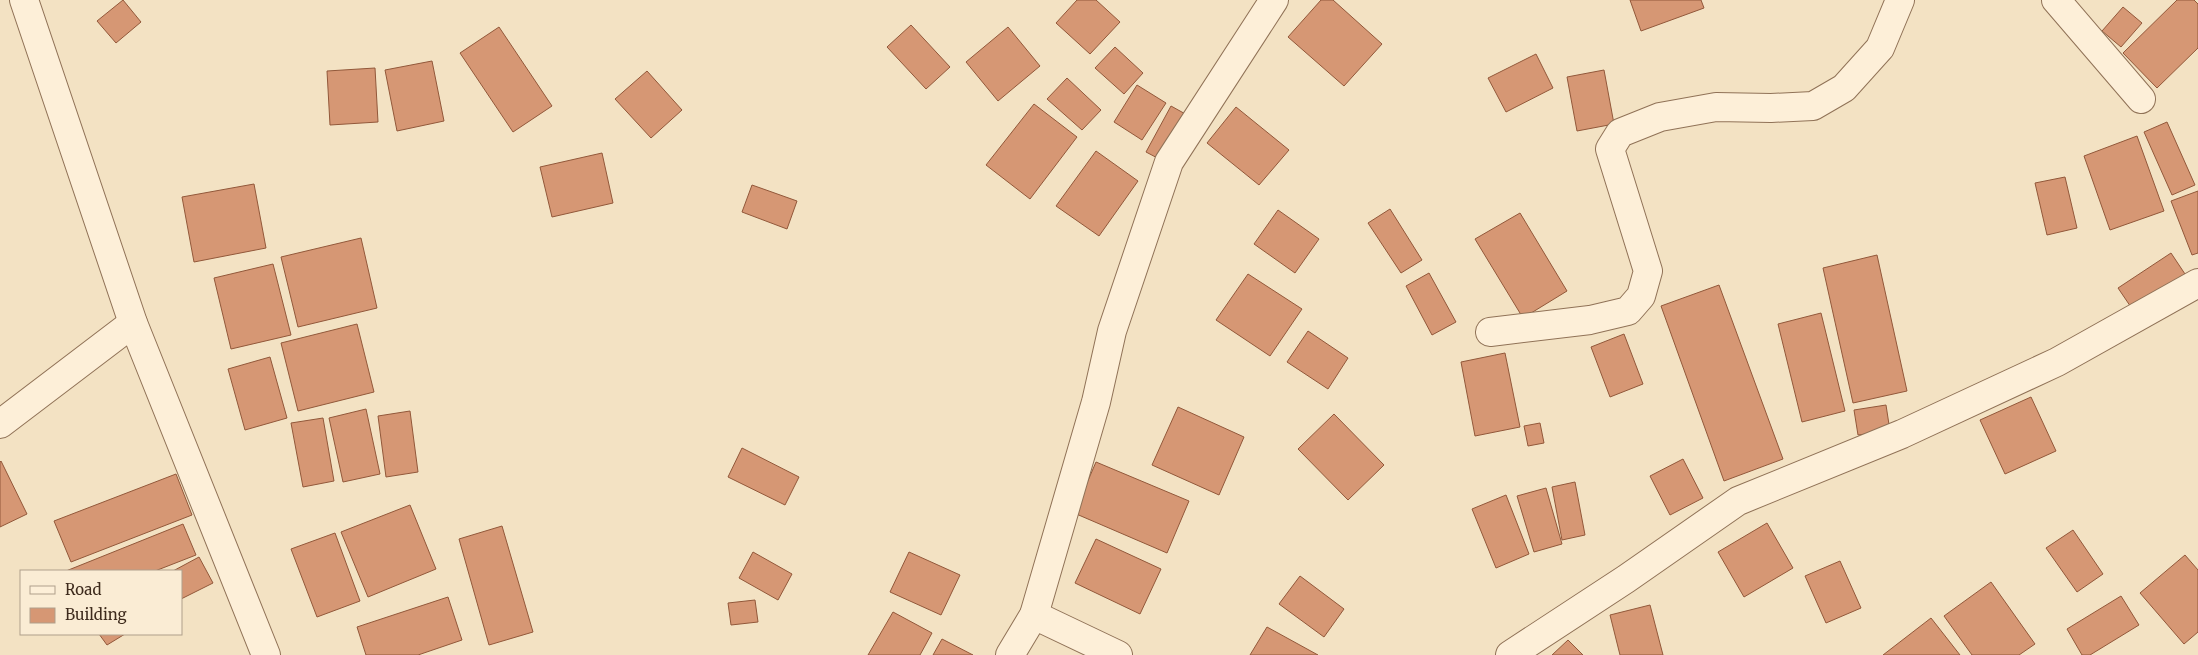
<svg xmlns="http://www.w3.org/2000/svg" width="2198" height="655" font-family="Merriweather,serif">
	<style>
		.building { fill: #d69774; stroke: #92583a }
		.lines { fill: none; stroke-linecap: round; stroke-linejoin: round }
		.street-casing { stroke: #907257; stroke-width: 30 }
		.street { stroke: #fdefd8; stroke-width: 28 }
	</style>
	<rect width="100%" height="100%" fill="#f3e2c3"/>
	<g class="building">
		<path d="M123 0 141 22 116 43 97 21Z"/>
		<path d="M1077 0H1096L1120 22 1090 54 1056 23Z"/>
		<path d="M1321 0H1333L1382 44 1344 86 1288 37Z"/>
		<path d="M1630 0H1701L1704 8 1641 31Z"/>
		<path d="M2177 0H2194L2198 4V48L2157 88 2123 53Z"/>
		<path d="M2123 7 2142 23 2121 47 2102 31Z"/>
		<path d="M911 25 950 67 926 89 887 47Z"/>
		<path d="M499 27 552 106 513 132 460 53Z"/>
		<path d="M1008 27 1040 66 998 101 966 62Z"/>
		<path d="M1115 47 1143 73 1124 94 1095 68Z"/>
		<path d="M1536 54 1553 88 1506 112 1488 78Z"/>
		<path d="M432 61 444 121 397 131 385 70Z"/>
		<path d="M375 68 378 122 330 125 327 71Z"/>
		<path d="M1604 70 1614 124 1577 131 1567 77Z"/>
		<path d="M647 71 682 110 651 138 615 99Z"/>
		<path d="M1067 78 1101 110 1082 130 1047 99Z"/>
		<path d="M1137 85 1166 103 1142 140 1114 122Z"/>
		<path d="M1034 104 1077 137 1030 199 986 165Z"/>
		<path d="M1171 106 1189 116 1165 162 1146 152Z"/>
		<path d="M1236 107 1289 150 1259 185 1207 143Z"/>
		<path d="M2167 122 2195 185 2172 195 2144 132Z"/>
		<path d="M2137 136 2164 211 2110 230 2084 156Z"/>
		<path d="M1096 151 1138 181 1099 236 1056 206Z"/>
		<path d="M602 153 613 203 552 217 540 167Z"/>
		<path d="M2065 177 2077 228 2047 235 2035 183Z"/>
		<path d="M254 184 266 248 194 262 182 197Z"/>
		<path d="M752 185 797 201 787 229 742 212Z"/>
		<path d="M2198 191V253L2192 255 2171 201Z"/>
		<path d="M1390 209 1422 260 1401 273 1368 223Z"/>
		<path d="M1278 210 1319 239 1295 273 1254 244Z"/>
		<path d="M1520 213 1567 291 1523 318 1475 239Z"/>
		<path d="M361 238 377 308 298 327 281 257Z"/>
		<path d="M2171 253 2189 280 2137 316 2118 288Z"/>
		<path d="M1877 255 1907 391 1853 403 1823 268Z"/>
		<path d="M273 264 291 335 231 349 214 278Z"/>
		<path d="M1429 273 1456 322 1432 335 1406 286Z"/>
		<path d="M1248 274 1302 309 1270 356 1216 320Z"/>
		<path d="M1719 285 1783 459 1724 481 1661 306Z"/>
		<path d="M1821 313 1845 411 1802 422 1778 324Z"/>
		<path d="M357 324 374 392 298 411 281 343Z"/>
		<path d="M1308 331 1348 358 1328 389 1287 362Z"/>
		<path d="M1624 334 1643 384 1610 397 1591 347Z"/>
		<path d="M1505 353 1520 427 1475 436 1461 362Z"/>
		<path d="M270 357 287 418 245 430 228 369Z"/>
		<path d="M2031 397 2056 451 2005 474 1980 420Z"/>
		<path d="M1886 405 1890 431 1858 435 1854 410Z"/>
		<path d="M1178 407 1244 437 1219 495 1152 465Z"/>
		<path d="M366 409 380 474 343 482 329 418Z"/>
		<path d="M410 411 418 472 386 477 378 416Z"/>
		<path d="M1334 414 1384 465 1348 500 1298 449Z"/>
		<path d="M323 418 334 481 303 487 291 423Z"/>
		<path d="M1540 423 1544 443 1528 446 1524 426Z"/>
		<path d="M742 448 799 477 785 505 728 477Z"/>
		<path d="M1683 459 1703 498 1670 515 1650 476Z"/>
		<path d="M1 461 27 514 0 527V462Z"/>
		<path d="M1096 462 1189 501 1167 553 1074 513Z"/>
		<path d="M176 474 192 515 71 562 54 521Z"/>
		<path d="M1575 482 1585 535 1562 540 1552 487Z"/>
		<path d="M1546 488 1562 544 1534 552 1517 496Z"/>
		<path d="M1506 495 1529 554 1496 568 1472 509Z"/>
		<path d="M410 505 436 569 368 597 341 532Z"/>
		<path d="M1767 523 1793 568 1744 597 1718 552Z"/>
		<path d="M183 524 196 555 155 571H66Z"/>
		<path d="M502 526 533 632 489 645 459 539Z"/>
		<path d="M2073 530 2103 574 2077 592 2046 548Z"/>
		<path d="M335 533 360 601 317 617 291 549Z"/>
		<path d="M1096 539 1161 569 1140 614 1075 583Z"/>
		<path d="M753 552 792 574 778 600 739 578Z"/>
		<path d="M909 552 960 575 941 615 890 592Z"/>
		<path d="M2185 555 2198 570V632L2184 644 2140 593Z"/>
		<path d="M199 557 213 583 181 599V571H173Z"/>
		<path d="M1840 561 1861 608 1826 623 1805 576Z"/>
		<path d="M1300 576 1344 609 1324 637 1279 604Z"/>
		<path d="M1991 582 2035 644 2019 655H1972L1944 616Z"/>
		<path d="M2121 596 2139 625 2090 655H2082L2067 629Z"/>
		<path d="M448 597 462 640 418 655H366L357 627Z"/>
		<path d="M755 600 758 622 731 625 728 603Z"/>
		<path d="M1650 605 1663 655H1620L1610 615Z"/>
		<path d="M893 612 932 633 920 655H868Z"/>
		<path d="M1931 618 1960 655H1883Z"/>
		<path d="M1267 627 1318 655H1250Z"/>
		<path d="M99 634H125L107 645Z"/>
		<path d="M942 639 973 655H933Z"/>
		<path d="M1568 640 1583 655H1552Z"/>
	</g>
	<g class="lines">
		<g class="street-casing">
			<g id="street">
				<path d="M24 0 133 323 266 655"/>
				<path d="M2056 0 2141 99"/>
				<path d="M1490 332 1590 320 1628 311 1641 296 1648 271 1610 149 1620 133 1660 117 1716 107 1771 108 1813 106 1844 88 1880 48 1900 0"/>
				<path d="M0 424 133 323"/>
				<path d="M1034 615 1118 655"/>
				<path d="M1010 655 1034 615 1096 402 1112 331 1169 162 1274 0"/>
				<path d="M1510 655 1626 579 1738 501 1902 434 2057 362 2198 283"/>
			</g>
		</g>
		<use href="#street" class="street"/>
	</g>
	<rect x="20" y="570" width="162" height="65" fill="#faecd4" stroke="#af9f8b"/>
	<rect x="30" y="586" width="25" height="8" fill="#fdefd8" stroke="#af9f8b"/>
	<text x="65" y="595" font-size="15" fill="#3e2b1d">Road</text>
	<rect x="30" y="608" width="25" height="15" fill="#d69774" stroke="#af9f8b"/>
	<text x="65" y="620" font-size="15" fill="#3e2b1d">Building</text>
</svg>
